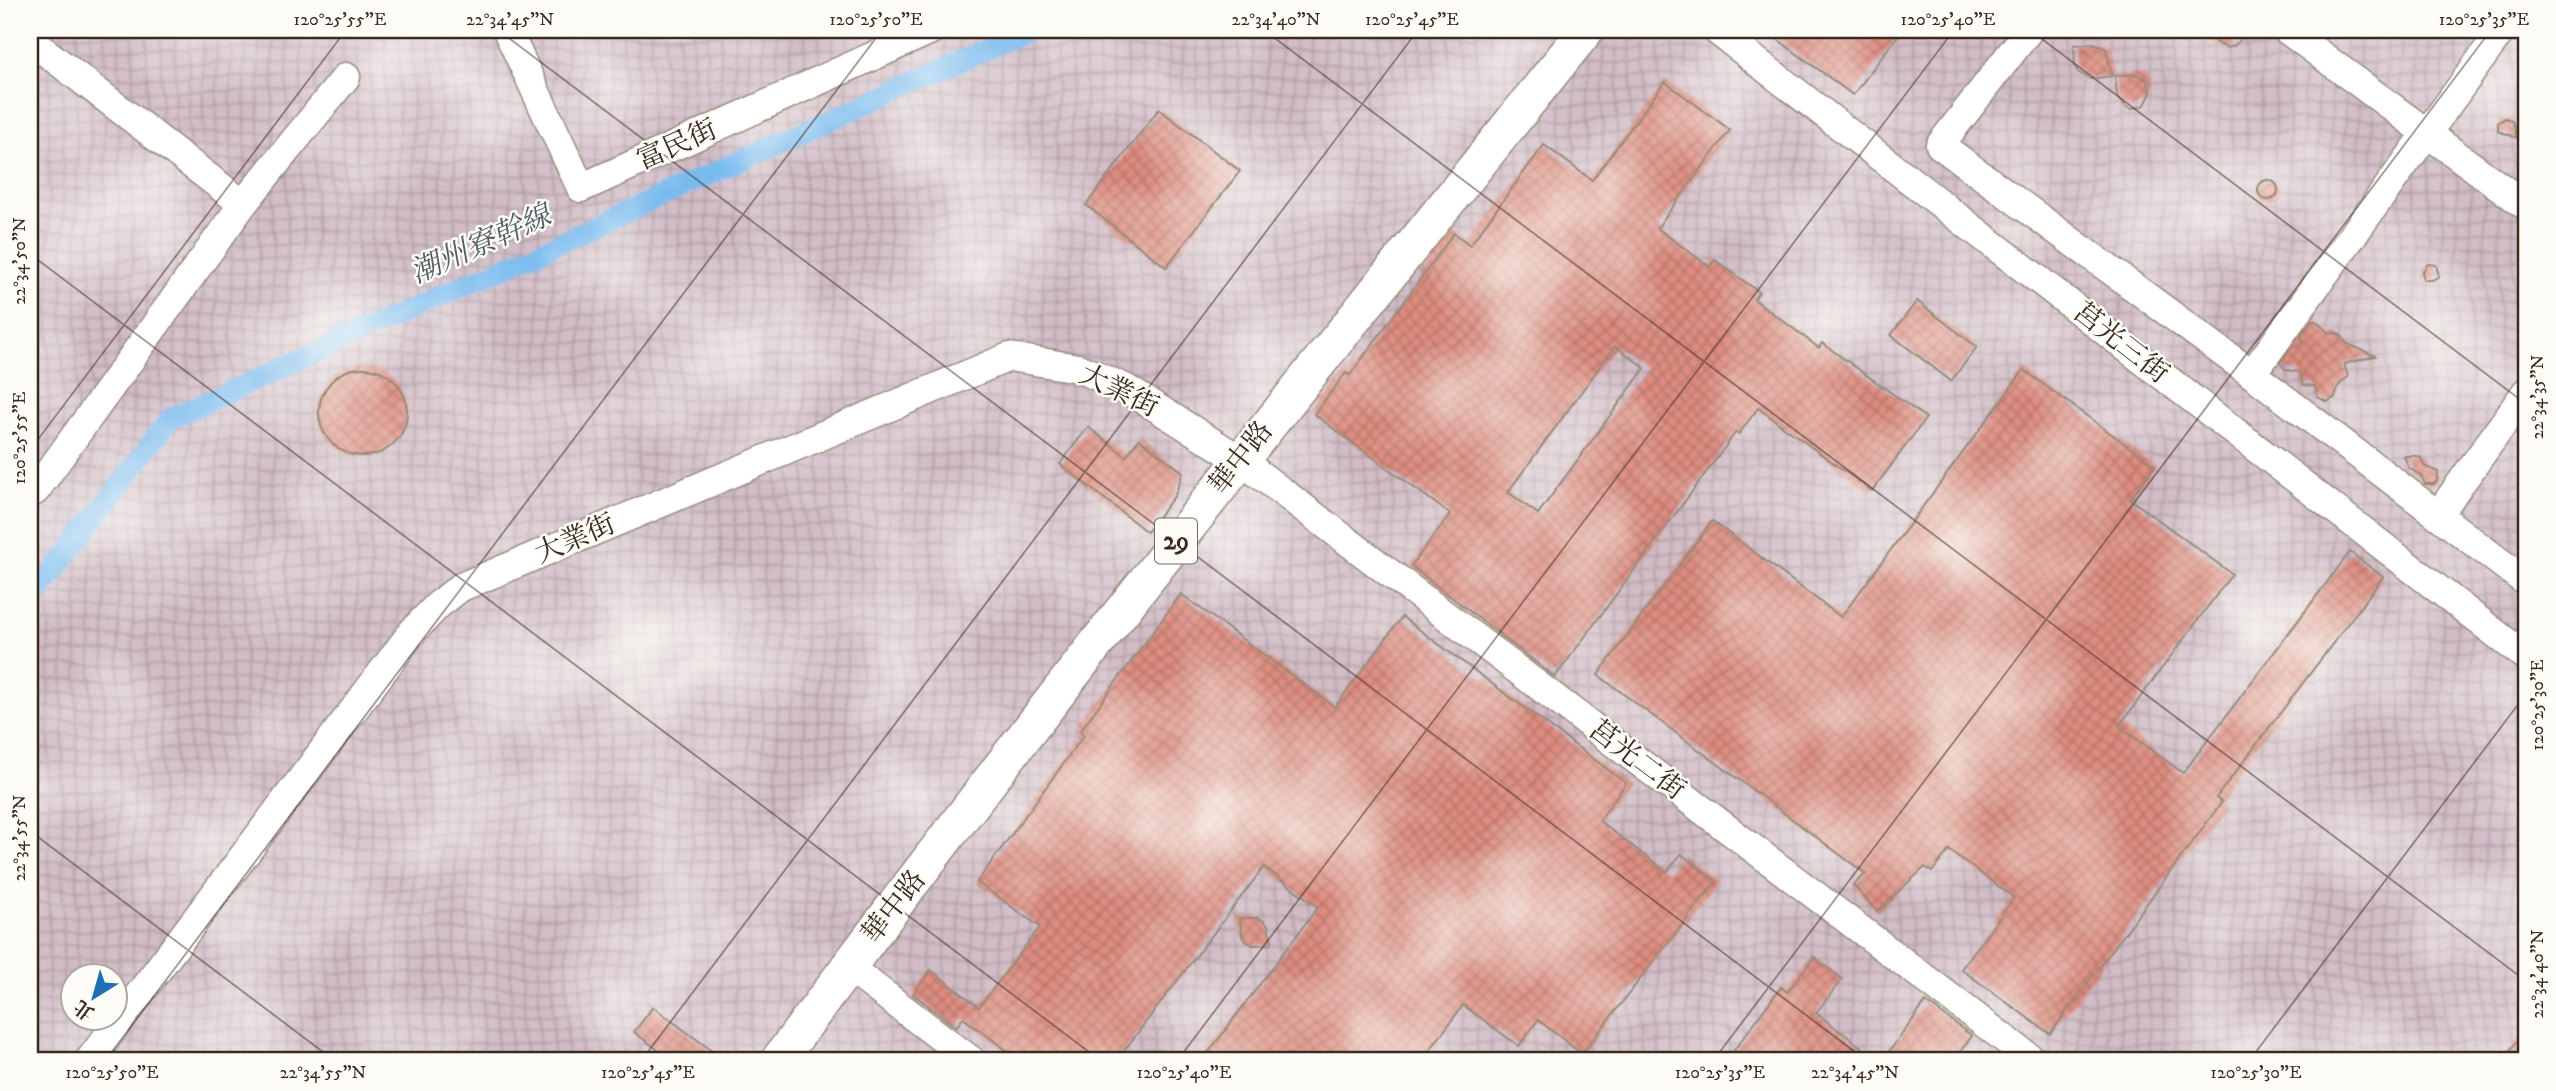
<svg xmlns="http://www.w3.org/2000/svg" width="2556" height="1091" font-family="'IM FELL DW Pica','Noto Serif TC',serif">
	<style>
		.industrial { fill: url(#industrial-grid); fill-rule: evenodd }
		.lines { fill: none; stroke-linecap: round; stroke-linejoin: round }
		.canal { stroke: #7abbef; stroke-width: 21 }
		.building { fill: url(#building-cross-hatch); fill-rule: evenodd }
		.minor-casing { stroke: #988b7a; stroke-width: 31 }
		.major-casing { stroke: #988b7a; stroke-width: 38 }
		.minor { stroke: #fff; stroke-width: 28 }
		.major { stroke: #fff; stroke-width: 35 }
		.ticks { fill: none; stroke: #3b2a1e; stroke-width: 2; stroke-opacity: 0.45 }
		.labels { text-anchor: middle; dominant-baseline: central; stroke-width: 5; stroke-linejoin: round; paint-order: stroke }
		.shield { fill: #fdfcf7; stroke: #75695f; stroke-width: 2 }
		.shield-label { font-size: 26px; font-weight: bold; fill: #3b2a1e }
		.street-label { font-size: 28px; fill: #3b2a1e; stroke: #fdfcf7 }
		.water-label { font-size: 30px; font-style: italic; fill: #515d67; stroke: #fdfcf7 }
		.neatline { fill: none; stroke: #3b2a1e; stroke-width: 2.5 }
		.ticks-label { font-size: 18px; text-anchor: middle; fill: #3b2a1e }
	</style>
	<defs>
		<pattern id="industrial-grid" width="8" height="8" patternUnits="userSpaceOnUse" patternTransform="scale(1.75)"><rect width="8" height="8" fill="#d2bdc7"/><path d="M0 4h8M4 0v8" fill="none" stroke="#ac9aa1"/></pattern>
		<pattern id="building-cross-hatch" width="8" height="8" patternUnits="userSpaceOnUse" patternTransform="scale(1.75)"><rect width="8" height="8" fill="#de8d80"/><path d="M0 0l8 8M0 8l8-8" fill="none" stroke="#b57368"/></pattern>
	</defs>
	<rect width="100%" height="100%" fill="#fdfcf7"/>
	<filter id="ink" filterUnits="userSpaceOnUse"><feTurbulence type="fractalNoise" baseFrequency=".0143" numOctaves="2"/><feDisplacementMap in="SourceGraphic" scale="14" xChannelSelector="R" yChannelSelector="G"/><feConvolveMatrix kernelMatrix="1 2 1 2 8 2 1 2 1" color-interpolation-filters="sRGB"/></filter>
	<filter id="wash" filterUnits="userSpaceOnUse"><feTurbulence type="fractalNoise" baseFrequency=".00686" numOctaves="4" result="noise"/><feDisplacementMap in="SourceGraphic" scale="28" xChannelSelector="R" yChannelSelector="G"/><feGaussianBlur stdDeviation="1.57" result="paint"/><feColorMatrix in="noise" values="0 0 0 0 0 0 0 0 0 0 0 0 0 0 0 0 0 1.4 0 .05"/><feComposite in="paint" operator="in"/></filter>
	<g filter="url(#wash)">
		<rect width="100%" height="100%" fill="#f4ecd7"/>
		<path class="industrial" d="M30 30H2526V1061H30ZM74 976H116V1018H74Z"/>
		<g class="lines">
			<path class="canal" d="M30 604 171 418 1029 30"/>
		</g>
		<g id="blocks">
			<g class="building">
				<path d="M1765 30H1902L1853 95Z"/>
				<path d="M2208 30H2250L2234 46 2228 48 2216 43Z"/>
				<path d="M2094 43 2106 49 2112 76 2090 79 2078 72 2075 66 2074 45Z"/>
				<path d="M2135 74 2147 80 2151 93 2145 105 2132 109 2126 107 2117 96 2115 76Z"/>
				<path d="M1665 82 1730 130 1657 228 1710 267 1715 260 1759 292 1754 299 1819 348 1822 343 1926 418 1872 491 1758 408 1739 434 1736 432 1555 677 1411 566 1450 514 1314 414 1346 373 1350 375 1454 233 1470 245 1544 145 1592 180ZM1615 346 1645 368 1538 514 1508 492Z"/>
				<path d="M1159 109 1240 171 1166 267 1086 205Z"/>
				<path d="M2506 118 2513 122 2517 138 2498 131V122Z"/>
				<circle cx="2268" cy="190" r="10"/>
				<path d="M2428 264 2436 265 2439 276 2432 280H2424L2422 272Z"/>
				<path d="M1917 301 1977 347 1951 381 1891 335Z"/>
				<path d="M2312 320 2318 322 2327 332 2340 334 2346 343 2375 356 2344 364 2348 377 2339 385 2335 397 2327 402 2318 397 2315 386 2303 385 2300 372 2286 370 2280 363 2292 347 2303 343 2301 335Z"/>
				<circle cx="363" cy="412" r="44"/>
				<path d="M2024 370 2155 466 2130 499 2232 574 2119 726 2183 773 2350 552 2383 577 2216 798 2222 802 2050 1034 1961 969 2014 898 1949 850 1932 872 1925 867 1877 911 1853 885 1866 874 1598 675 1712 521 1841 617Z"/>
				<path d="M1088 427 1126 456 1139 439 1183 472 1175 495 1147 532 1060 464Z"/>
				<path d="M2404 456H2417L2421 458 2424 466 2438 472 2437 481 2434 484H2425L2421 476 2409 468Z"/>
				<path d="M1181 594 1335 707 1402 617 1626 783 1599 821 1667 872 1681 854 1716 881 1582 1054 1538 1020 1519 1046 1463 1005 1422 1061H1202L1318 907 1264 867 1116 1061H1021L963 1018 956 1027 913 994 931 970 979 1007 1040 927 977 882 1084 735 1080 731Z"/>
				<path d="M1239 918H1258L1264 921 1268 925 1272 944 1253 945 1247 942 1243 938Z"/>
				<path d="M1814 957 1842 979 1816 1013 1880 1061H1726L1781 987 1787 992Z"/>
				<path d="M1926 1002 1972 1036 1953 1061H1882Z"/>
				<path d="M653 1007 726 1061H673L634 1032Z"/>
				<path d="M2526 1029V1061H2502Z"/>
			</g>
		</g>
	</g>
	<g filter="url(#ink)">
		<use href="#blocks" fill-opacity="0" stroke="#988b7a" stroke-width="2"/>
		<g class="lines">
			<g class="minor-casing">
				<g id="minor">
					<path d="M507 30 581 188 931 30"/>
					<path d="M1716 30 2526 657"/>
					<path d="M2029 30 1940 145 2252 374 2526 582"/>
					<path d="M2287 30 2526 206"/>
					<path d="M30 40 243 204"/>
					<path d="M2252 374 2502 30"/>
					<path d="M30 494 36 490 243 204 346 77"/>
					<path d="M2438 515 2526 392"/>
					<path d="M848 967 972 1061"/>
					<path d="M89 1061 413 631 438 605 461 587 1009 357 1078 368 1125 388 1239 459 2034 1061"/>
				</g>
			</g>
			<g class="major-casing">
				<path id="major" d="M778 1061C1038 710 1312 370 1586 30"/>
			</g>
			<use href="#minor" class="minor"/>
			<use href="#major" class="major"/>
		</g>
	</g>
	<path class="ticks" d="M498 30 1867 1061M1264 30 2526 981M2030 30 2526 404M30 254 1101 1061M30 450 346 30M30 831 335 1061M105 1061 882 30M641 1061 1418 30M1177 1061 1954 30M1713 1061 2491 30M2249 1061 2526 694"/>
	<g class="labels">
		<rect class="shield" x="1155" y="518.5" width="42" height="45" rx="5"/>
		<g class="shield-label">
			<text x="1176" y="541">29</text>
		</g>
		<g class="street-label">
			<text transform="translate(677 145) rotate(-24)">富民街</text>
			<text transform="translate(2121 343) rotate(38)">莒光三街</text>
			<text transform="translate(1119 391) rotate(26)">大業街</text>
			<text transform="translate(1241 458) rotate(-52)">華中路</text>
			<text transform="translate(575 539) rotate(-23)">大業街</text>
			<text transform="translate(1637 760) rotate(37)">莒光二街</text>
			<text transform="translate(894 907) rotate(-52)">華中路</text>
		</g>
		<g class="water-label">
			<text transform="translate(481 245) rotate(-24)">潮州寮幹線</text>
		</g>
	</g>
	<rect width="2556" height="1091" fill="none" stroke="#fdfcf7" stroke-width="77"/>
	<g transform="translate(94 997) rotate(217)"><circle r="33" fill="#fdfcf7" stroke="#afa8a0" stroke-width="2"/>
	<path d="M0-5L12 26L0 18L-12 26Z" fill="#1f6fb2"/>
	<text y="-10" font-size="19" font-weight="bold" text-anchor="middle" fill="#3b2a1e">北</text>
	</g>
	<rect x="38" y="38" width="2480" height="1014" class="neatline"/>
	<g class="ticks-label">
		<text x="340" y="25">120°25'55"E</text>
		<text x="510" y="25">22°34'45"N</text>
		<text x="876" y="25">120°25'50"E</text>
		<text x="1276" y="25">22°34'40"N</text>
		<text x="1412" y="25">120°25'45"E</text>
		<text x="1948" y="25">120°25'40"E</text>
		<text x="2484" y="25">120°25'35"E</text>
		<text transform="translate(19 261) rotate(-90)" y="6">22°34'50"N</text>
		<text transform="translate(2537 397) rotate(-90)" y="6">22°34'35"N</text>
		<text transform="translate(19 438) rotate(-90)" y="6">120°25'55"E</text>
		<text transform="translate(2537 705) rotate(-90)" y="6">120°25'30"E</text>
		<text transform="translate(19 838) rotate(-90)" y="6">22°34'55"N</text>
		<text transform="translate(2537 974) rotate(-90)" y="6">22°34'40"N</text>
		<text x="112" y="1078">120°25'50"E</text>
		<text x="323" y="1078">22°34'55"N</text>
		<text x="648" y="1078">120°25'45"E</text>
		<text x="1184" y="1078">120°25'40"E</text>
		<text x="1720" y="1078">120°25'35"E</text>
		<text x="1855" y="1078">22°34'45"N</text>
		<text x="2256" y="1078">120°25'30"E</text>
	</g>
</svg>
